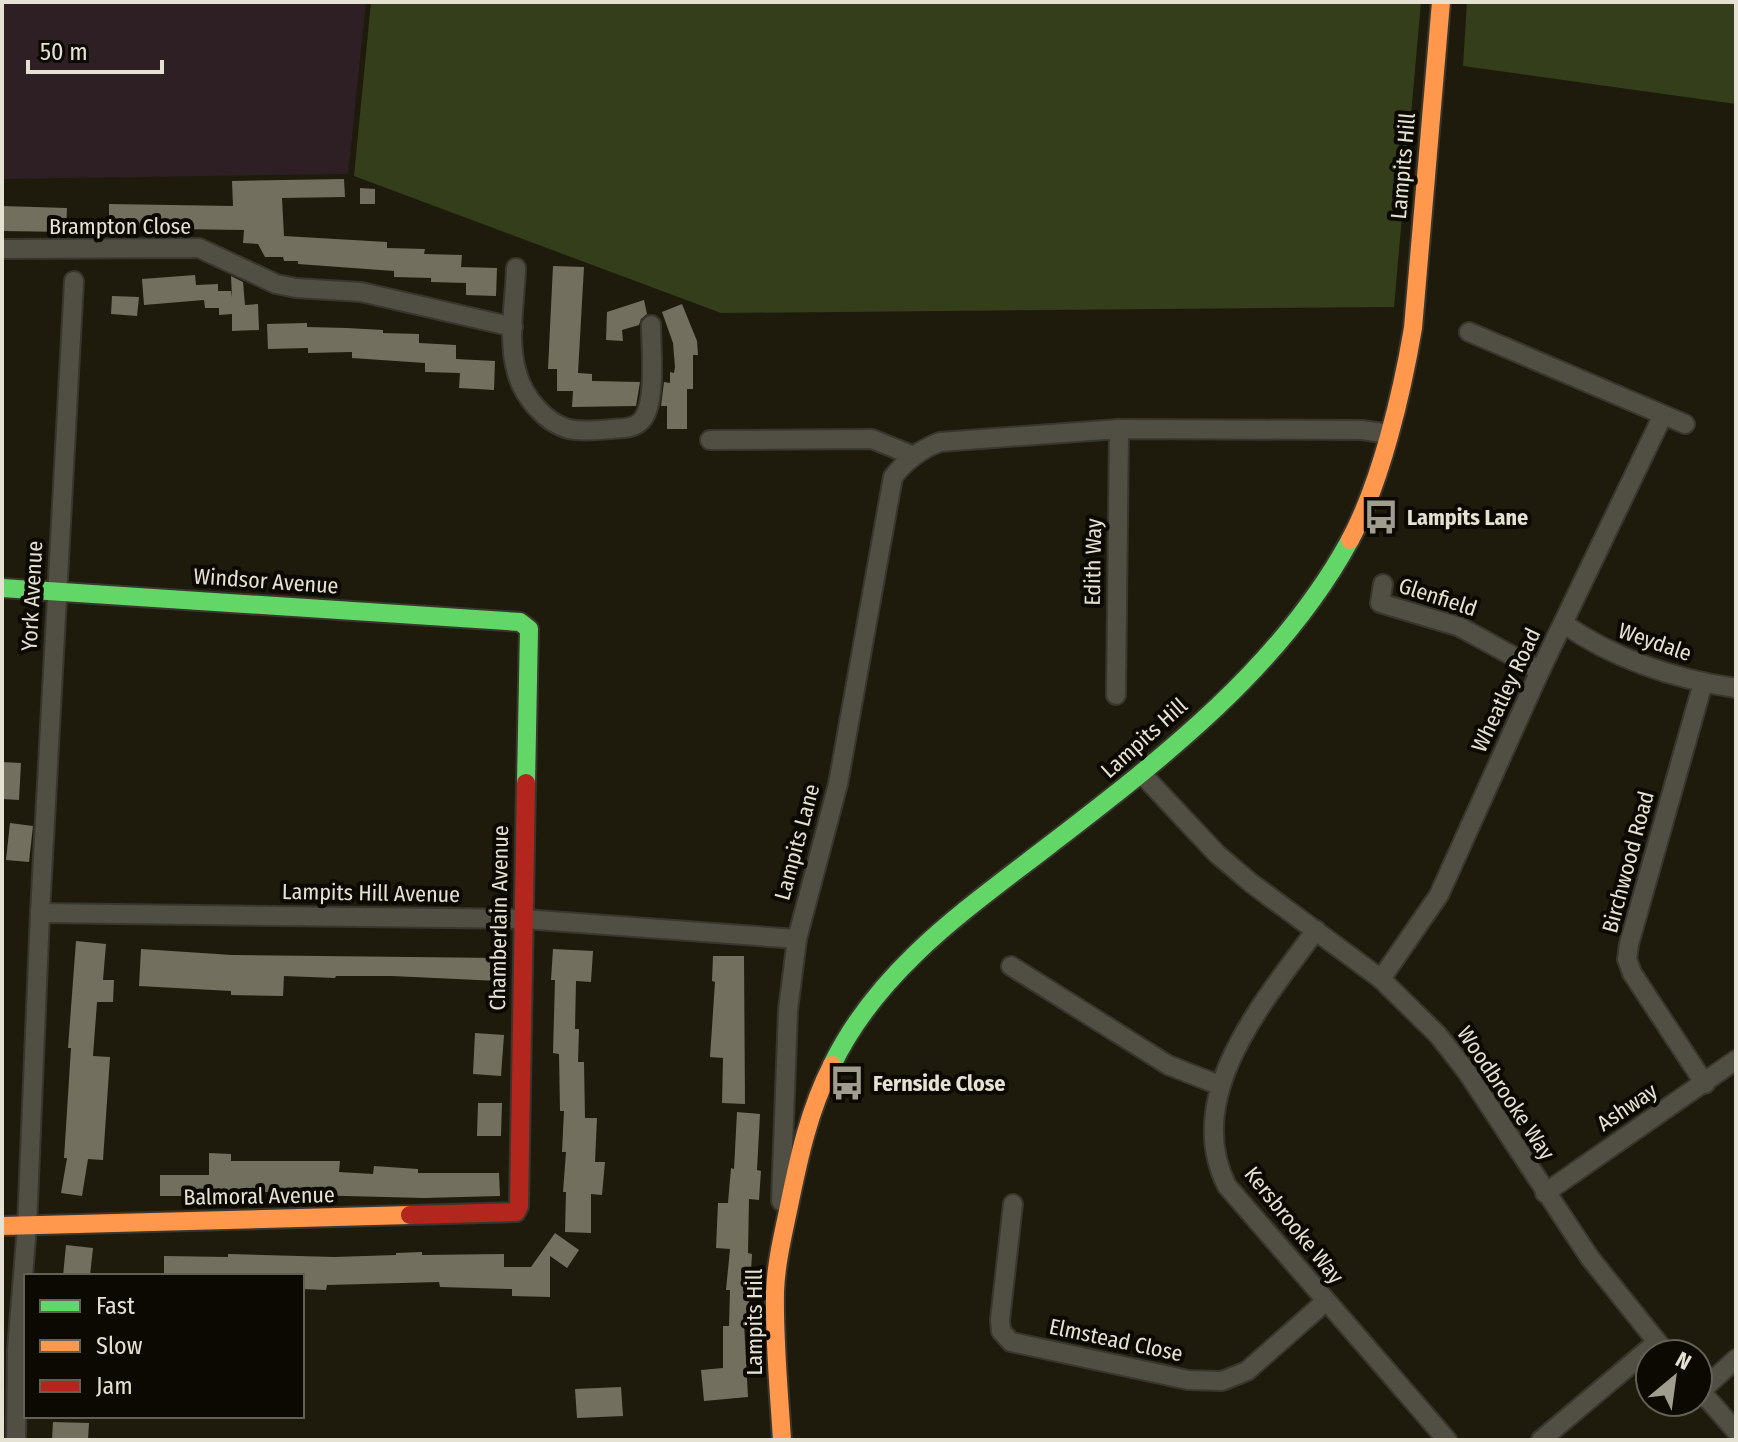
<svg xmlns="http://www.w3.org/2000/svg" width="1738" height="1442" font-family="'Fira Sans Condensed',sans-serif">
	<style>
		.education { fill: #2e1f25 }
		.green { fill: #353e1a }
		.building { fill: #736f5f }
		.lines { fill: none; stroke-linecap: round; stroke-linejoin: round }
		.street-casing { stroke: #38362d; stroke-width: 22 }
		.fast-casing { stroke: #38362d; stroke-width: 22 }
		.slow-casing { stroke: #38362d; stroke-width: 22 }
		.jam-casing { stroke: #38362d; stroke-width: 22 }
		.street { stroke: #514f44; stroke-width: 18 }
		.fast { stroke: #63d668; stroke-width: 18 }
		.slow { stroke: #ff974d; stroke-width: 18 }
		.jam { stroke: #b3261e; stroke-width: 18 }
		.labels { text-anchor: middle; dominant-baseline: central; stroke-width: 8; stroke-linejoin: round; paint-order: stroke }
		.street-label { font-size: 22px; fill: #e6e2d3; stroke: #0b0902 }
		.poi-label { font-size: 22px; font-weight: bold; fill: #e6e2d3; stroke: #0b0902; text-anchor: start }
	</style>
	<rect width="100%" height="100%" fill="#1e1b0d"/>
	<path class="education" d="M2 2H366L348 174 2 179Z"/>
	<g class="green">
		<path d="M371 2H1421L1394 307 721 313 354 176Z"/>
		<path d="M1467 2H1736V104L1463 66Z"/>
	</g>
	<g class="building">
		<path d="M344 179 345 197 282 198 284 236 387 242V248L425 249 424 254 462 255 461 267 497 268 496 296 466 295V283L431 282V278L394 277V271L298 264V261H284L283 257H265L258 244 243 243 244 230 109 228V204L233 206 232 181Z"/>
		<path d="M360 188 375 189V204H360Z"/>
		<path d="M2 206 67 208 66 232 2 231Z"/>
		<path d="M553 266 584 267 578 373 592 374V381L640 382 636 406 572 407 573 391H557V369H548Z"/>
		<path d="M195 275 196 285 218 284V291H231L232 298 231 276 243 282 245 305 258 304 259 330 232 331V314L219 315V308H205L204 300 144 305 142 279Z"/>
		<path d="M112 296 139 297 137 316 111 314Z"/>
		<path d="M644 300 647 314 641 319 639 325 622 330 623 341 606 340 607 312Z"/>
		<path d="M682 304 697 341 698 355H693V389H687V429H667V406H661L664 382 670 383V372L674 373 675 367 673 343 662 312Z"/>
		<path d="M307 323V327L347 328 383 330V333L419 334V343L456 345V359L495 361 494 390 459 388 460 373 425 372V363L352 358V352L308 353V348L268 349 267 324Z"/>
		<path d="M2 762 21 763 19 800 2 799Z"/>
		<path d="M10 823 33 826 29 862 6 860Z"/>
		<path d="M76 941 106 944 103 980H114L113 1002H97L93 1056 110 1057 103 1160 88 1159 82 1196 61 1193 67 1158H64L71 1048H68Z"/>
		<path d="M141 949 232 955 500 958 499 981 392 976H336L335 978 284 976 283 996 231 995V991L139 986Z"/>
		<path d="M553 949 593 951 591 982 576 981 575 1029H579L578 1062H584L585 1118H597L595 1162H605L602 1195 591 1194V1233L565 1232 566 1192H563L566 1152H562L564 1111H560L559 1054 553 1053 555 980H551Z"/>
		<path d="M713 956H744L745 1104 722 1103 723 1058 710 1057 715 982 712 981Z"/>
		<path d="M475 1033 504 1035 501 1076 473 1074Z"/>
		<path d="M478 1103H502L501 1136H477Z"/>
		<path d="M737 1112 760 1114 757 1170 761 1171 759 1200 749 1199 748 1253 752 1254 748 1323H744L748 1397 704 1401 701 1370 723 1368V1326H729L730 1290H726L730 1249 716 1248 718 1203H728L731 1168 734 1169Z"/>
		<path d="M209 1153 231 1154V1161H340L339 1172 373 1174 374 1166 418 1169V1173H499L500 1196 424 1198 306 1195V1192H231V1196H160V1175H209Z"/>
		<path d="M555 1233 579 1250 567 1268 550 1256V1297L512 1296V1289L440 1287 439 1282 327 1285 326 1290 302 1289V1276H164V1256L228 1257V1254L334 1257 396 1255V1253L422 1252V1255L504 1254V1267H531Z"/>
		<path d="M66 1245 93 1248 90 1276H63Z"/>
		<path d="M621 1387 623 1416 577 1418 575 1389Z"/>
		<path d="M53 1422 89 1423 88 1440H52Z"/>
	</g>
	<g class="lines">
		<g class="street-casing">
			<g id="street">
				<path d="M2 249 199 248 276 284 296 288 361 292 513 327"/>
				<path d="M516 268C515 302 507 340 517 373 523 396 545 423 569 429 582 432 599 430 612 429 623 428 633 429 641 421 657 405 651 348 651 325"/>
				<path d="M1469 332 1685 424"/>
				<path d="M710 440 872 439 914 456"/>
				<path d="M1383 584 1380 603 1460 627 1540 671"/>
				<path d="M1564 624C1616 660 1674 679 1736 688"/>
				<path d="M1703 683 1629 944 1627 959 1632 973 1705 1084"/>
				<path d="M1116 695 1119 429"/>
				<path d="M1142 774 1217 854 1251 883 1381 979 1438 1035 1467 1072 1590 1258 1667 1354"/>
				<path d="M40 913 523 919 797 939"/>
				<path d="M1316 930C1265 1000 1181 1096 1227 1186L1447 1440"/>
				<path d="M1011 966 1168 1065 1219 1085"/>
				<path d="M1381 979 1439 895 1540 671 1663 415"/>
				<path d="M1545 1193 1736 1060"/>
				<path d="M781 1201 788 1010 797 939 838 784 893 477C906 460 921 449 940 442L1119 429 1362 430 1389 434"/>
				<path d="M1013 1204 1000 1320 1001 1331 1011 1342 1188 1380 1222 1381 1247 1371 1325 1302"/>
				<path d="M1698 1388 1736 1431"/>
				<path d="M1701 1391 1736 1359"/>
				<path d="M16 1440 17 1350 27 1226 40 913 74 281"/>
				<path d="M1541 1440 1657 1342"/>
			</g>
		</g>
		<g class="fast-casing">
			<g id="fast">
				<path d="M2 588 520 622 529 629 526 783"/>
				<path d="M832 1065C879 968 968 908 1051 844 1164 757 1281 667 1350 540"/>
			</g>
		</g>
		<g class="slow-casing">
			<g id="slow">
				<path d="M1350 540C1381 482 1402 393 1413 328L1441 2"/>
				<path d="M2 1226 410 1215"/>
				<path d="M782 1440C779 1391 774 1341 775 1292 776 1263 783 1235 789 1206 799 1157 809 1110 832 1065"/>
			</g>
		</g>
		<g class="jam-casing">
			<path id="jam" d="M410 1215 516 1212 519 1206 526 783"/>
		</g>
		<use href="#street" class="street"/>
		<use href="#fast" class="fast"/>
		<use href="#slow" class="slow"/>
		<use href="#jam" class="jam"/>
	</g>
	<defs>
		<g id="bus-bare" transform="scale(2.76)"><path d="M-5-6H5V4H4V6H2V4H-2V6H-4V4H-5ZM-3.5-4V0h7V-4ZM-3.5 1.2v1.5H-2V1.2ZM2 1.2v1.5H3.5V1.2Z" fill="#a09c8e" stroke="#0b0902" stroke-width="2.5" paint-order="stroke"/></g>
	</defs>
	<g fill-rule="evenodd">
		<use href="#bus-bare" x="1381" y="517"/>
		<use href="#bus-bare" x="847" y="1083"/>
	</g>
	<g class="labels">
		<g class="street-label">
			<text transform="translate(1403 166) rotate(-85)">Lampits Hill</text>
			<text x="120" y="226">Brampton Close</text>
			<text transform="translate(1093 562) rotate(-89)">Edith Way</text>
			<text transform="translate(266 581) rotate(4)">Windsor Avenue</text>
			<text transform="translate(32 596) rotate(-87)">York Avenue</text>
			<text transform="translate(1438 597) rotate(18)">Glenfield</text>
			<text transform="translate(1655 642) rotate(19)">Weydale</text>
			<text transform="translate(1506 690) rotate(-65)">Wheatley Road</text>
			<text transform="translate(1144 738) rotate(-42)">Lampits Hill</text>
			<text transform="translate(797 842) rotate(-75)">Lampits Lane</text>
			<text transform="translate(1628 862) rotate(-75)">Birchwood Road</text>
			<text transform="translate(371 893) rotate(1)">Lampits Hill Avenue</text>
			<text transform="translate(499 918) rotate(-89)">Chamberlain Avenue</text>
			<text transform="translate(1506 1093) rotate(56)">Woodbrooke Way</text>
			<text transform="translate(1627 1107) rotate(-34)">Ashway</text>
			<text transform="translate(259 1196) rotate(-1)">Balmoral Avenue</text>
			<text transform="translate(1294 1225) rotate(51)">Kersbrooke Way</text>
			<text transform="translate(754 1322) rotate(-90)">Lampits Hill</text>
			<text transform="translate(1116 1340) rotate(12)">Elmstead Close</text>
		</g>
		<g class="poi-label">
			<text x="1407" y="517">Lampits Lane</text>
			<text x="873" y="1083">Fernside Close</text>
		</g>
	</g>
	<rect width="1738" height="1442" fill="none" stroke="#e6e2d3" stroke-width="8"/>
	<rect x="24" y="1274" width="280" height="144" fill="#0b0902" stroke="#636056" stroke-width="2"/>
	<rect x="40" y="1300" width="40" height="12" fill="#63d668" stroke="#636056" stroke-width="2"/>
	<text x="96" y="1314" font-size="24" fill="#e6e2d3">Fast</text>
	<rect x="40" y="1340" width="40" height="12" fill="#ff974d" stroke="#636056" stroke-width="2"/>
	<text x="96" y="1354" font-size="24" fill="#e6e2d3">Slow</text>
	<rect x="40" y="1380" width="40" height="12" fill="#b3261e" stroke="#636056" stroke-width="2"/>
	<text x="96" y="1394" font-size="24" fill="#e6e2d3">Jam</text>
	<g transform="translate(1674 1378) rotate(29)"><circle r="38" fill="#0b0902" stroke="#636056" stroke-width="2"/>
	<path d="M0-6L14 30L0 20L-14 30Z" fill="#a09c8e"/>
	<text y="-12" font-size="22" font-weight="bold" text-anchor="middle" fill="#e6e2d3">N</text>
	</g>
	<path d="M28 60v12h134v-12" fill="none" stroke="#e6e2d3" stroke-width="4"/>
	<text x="40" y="60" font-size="24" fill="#e6e2d3" stroke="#0b0902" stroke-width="6" paint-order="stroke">50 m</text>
</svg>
